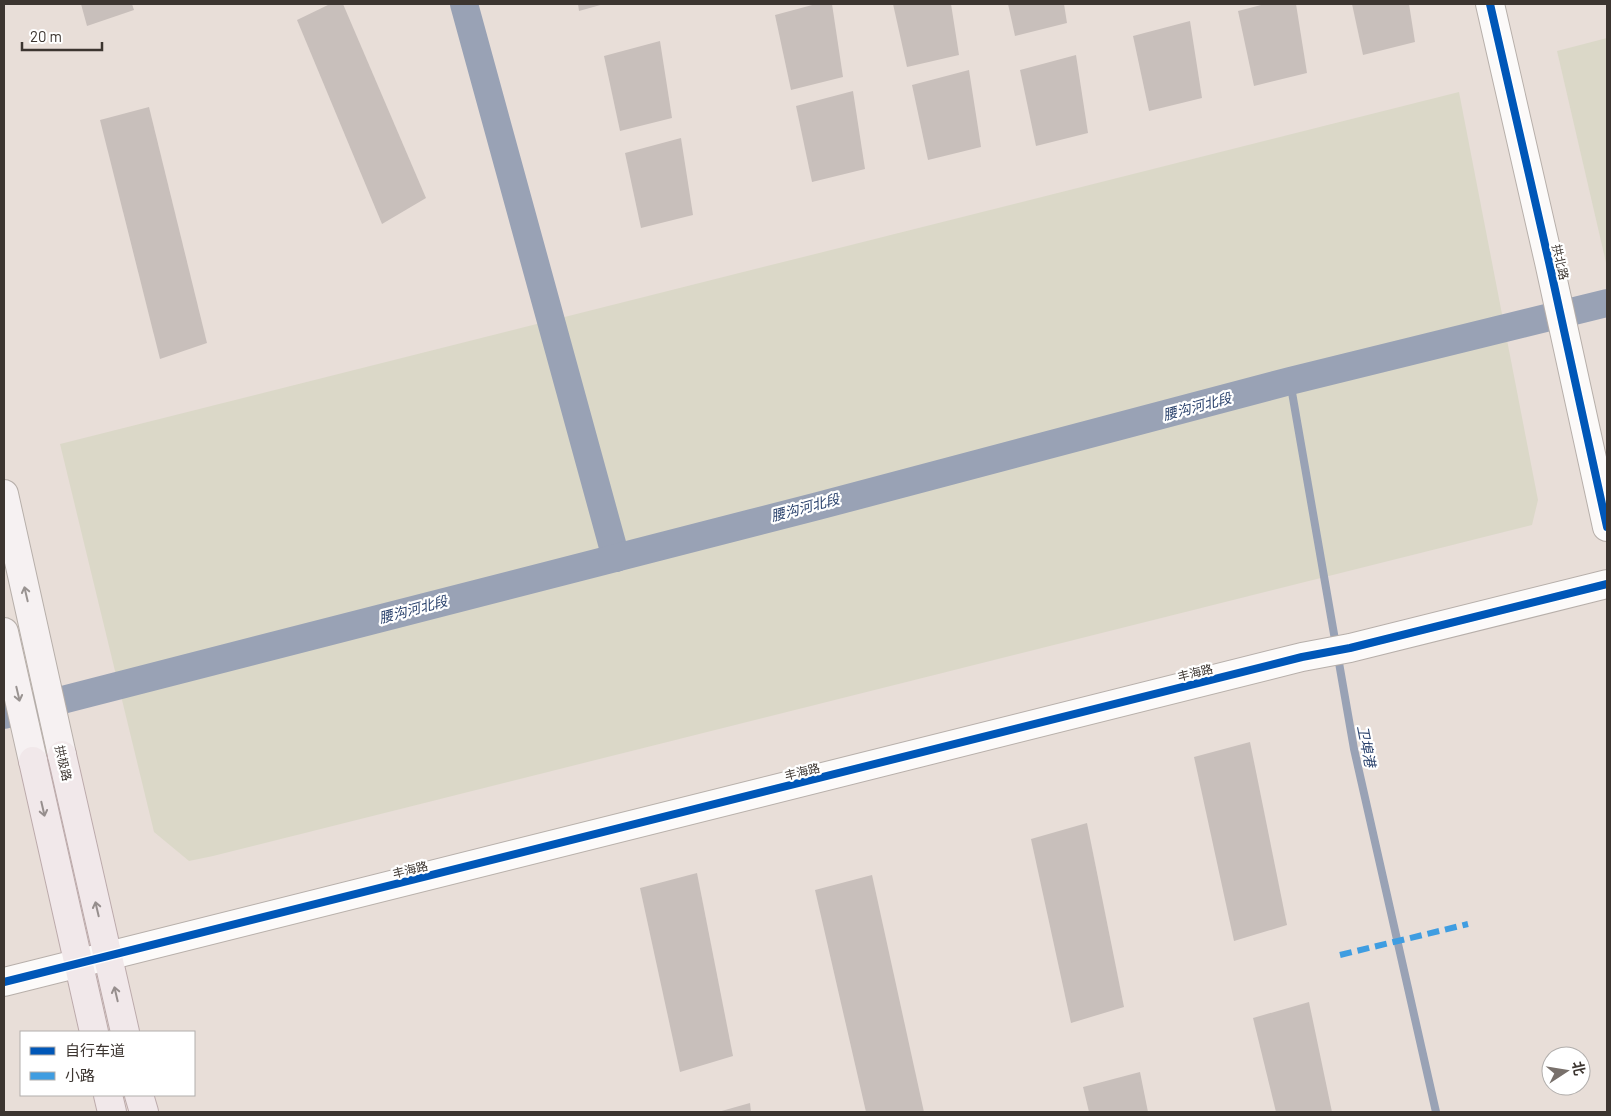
<svg xmlns="http://www.w3.org/2000/svg" width="1611" height="1116" font-family="Barlow,'Noto Sans SC',sans-serif">
	<style>
		.green { fill: #dbd8c8 }
		.lines { fill: none; stroke-linecap: round; stroke-linejoin: round }
		.stream { stroke: #99a2b5; stroke-width: 8 }
		.canal { stroke: #99a2b5; stroke-width: 28 }
		.building { fill: #c8bfbb }
		.street-casing { stroke: #b7afaa; stroke-width: 30 }
		.secondary-casing { stroke: #b7afaa; stroke-width: 30 }
		.primary-casing { stroke: #bcaaab; stroke-width: 30 }
		.street { stroke: #fcfaf9; stroke-width: 28 }
		.secondary { stroke: #f6f1f2; stroke-width: 28 }
		.primary { stroke: #f1e8ea; stroke-width: 28 }
		.quiet { stroke: #3f9de1; stroke-width: 6; stroke-dasharray: 12 6; stroke-linecap: butt }
		.cycleway-casing { stroke: #fff; stroke-width: 11 }
		.cycleway { stroke: #0057b8; stroke-width: 8 }
		.oneway { stroke: #999391 }
		.oneway2 { stroke: #968e8d }
		.labels { text-anchor: middle; dominant-baseline: central; stroke-width: 4.5; stroke-linejoin: round; paint-order: stroke }
		.street-label { font-size: 12px; fill: #3c3530; stroke: #fff }
		.water-label { font-size: 14px; font-style: italic; fill: #29416c; stroke: #fff }
	</style>
	<rect width="100%" height="100%" fill="#e8ded8"/>
	<g class="green">
		<path d="M1607 38V267L1557 51Z"/>
		<path d="M1459 92 1538 500 1532 525 213 856 189 861 154 832 60 444Z"/>
	</g>
	<g class="lines">
		<path class="stream" d="M1290 381 1354 749 1436 1112"/>
		<g class="canal">
			<path d="M464 4 616 558"/>
			<path d="M4 715 818 506 1290 381 1607 303"/>
		</g>
	</g>
	<g class="building">
		<path d="M81 4H132L134 10 87 26Z"/>
		<path d="M330 4H343L426 198 382 224 297 20Z"/>
		<path d="M578 4H604L579 11Z"/>
		<path d="M816 4H832L843 77 791 90 775 15Z"/>
		<path d="M893 4H951L959 55 907 67Z"/>
		<path d="M1008 4H1064L1067 23 1015 36Z"/>
		<path d="M1265 4H1296L1307 73 1254 86 1238 11Z"/>
		<path d="M1352 4H1409L1415 42 1363 55Z"/>
		<path d="M1190 21 1202 98 1149 111 1133 36Z"/>
		<path d="M660 41 672 118 620 131 604 56Z"/>
		<path d="M1076 55 1088 133 1036 146 1020 70Z"/>
		<path d="M969 70 981 147 928 160 912 85Z"/>
		<path d="M853 91 865 169 812 182 796 106Z"/>
		<path d="M149 107 207 343 160 359 100 120Z"/>
		<path d="M681 138 693 215 641 228 625 153Z"/>
		<path d="M1250 742 1287 925 1234 941 1194 757Z"/>
		<path d="M1087 823 1124 1007 1071 1023 1031 839Z"/>
		<path d="M697 873 733 1056 680 1072 640 888Z"/>
		<path d="M872 875 924 1112H866L815 890Z"/>
		<path d="M1309 1002 1332 1112H1276L1253 1018Z"/>
		<path d="M1140 1072 1148 1112H1089L1083 1087Z"/>
		<path d="M750 1103 751 1112H718Z"/>
	</g>
	<g class="lines">
		<g class="street-casing">
			<g id="street">
				<path d="M1490 4 1549 262 1607 527"/>
				<path d="M4 982 1302 657 1350 648 1607 584"/>
			</g>
		</g>
		<g class="secondary-casing">
			<g id="secondary">
				<path d="M4 494 62 755"/>
				<path d="M4 632 33 761"/>
			</g>
		</g>
		<g class="primary-casing">
			<g id="primary">
				<path d="M62 755 125 1032"/>
				<path d="M33 761 94 1032"/>
				<path d="M108 1095 112 1112"/>
				<path d="M139 1095 144 1112"/>
			</g>
		</g>
		<use href="#street" class="street"/>
		<use href="#secondary" class="secondary"/>
		<use href="#primary" class="primary"/>
		<path class="quiet" d="M1340 955 1468 924"/>
		<g class="cycleway-casing">
			<g id="cycleway">
				<path d="M1490 4 1549 262 1607 527"/>
				<path d="M4 982 1302 657 1350 648 1607 584"/>
			</g>
		</g>
		<use href="#cycleway" class="cycleway"/>
	</g>
	<defs><path id="oneway-shaft" d="M-6 0H5M1.5-3L5.5 0L1.5 3" fill="none" stroke-width="1.6" stroke-linecap="round" stroke-linejoin="round" transform="scale(1.25)"/></defs>
	<g class="oneway">
		<use href="#oneway-shaft" transform="translate(26 594) rotate(-103)"/>
		<use href="#oneway-shaft" transform="translate(18 694) rotate(77)"/>
	</g>
	<g class="oneway2">
		<use href="#oneway-shaft" transform="translate(43 809) rotate(77)"/>
		<use href="#oneway-shaft" transform="translate(97 909) rotate(-103)"/>
		<use href="#oneway-shaft" transform="translate(116 994) rotate(-103)"/>
	</g>
	<g class="labels">
		<g class="street-label">
			<text transform="translate(1561 262) rotate(77)">拱北路</text>
			<text transform="translate(1195 672) rotate(-14)">丰海路</text>
			<text transform="translate(64 763) rotate(77)">拱极路</text>
			<text transform="translate(802 771) rotate(-14)">丰海路</text>
			<text transform="translate(410 869) rotate(-14)">丰海路</text>
		</g>
		<g class="water-label">
			<text transform="translate(1197 406) rotate(-15)">腰沟河北段</text>
			<text transform="translate(805 507) rotate(-15)">腰沟河北段</text>
			<text transform="translate(413 609) rotate(-15)">腰沟河北段</text>
			<text transform="translate(1367 746) rotate(79)">卫埠港</text>
		</g>
	</g>
	<rect width="1611" height="1116" fill="none" stroke="#3c3530" stroke-width="10"/>
	<rect x="20" y="1031" width="175" height="65" fill="#ffffff" stroke="#b1aeac"/>
	<rect x="30" y="1047" width="25" height="8" fill="#0057b8" stroke="#b1aeac"/>
	<text x="65" y="1056" font-size="15" fill="#3c3530">自行车道</text>
	<rect x="30" y="1072" width="25" height="8" fill="#3f9de1" stroke="#b1aeac"/>
	<text x="65" y="1081" font-size="15" fill="#3c3530">小路</text>
	<g transform="translate(1566 1071) rotate(78)"><circle r="24" fill="#ffffff" stroke="#b1aeac"/>
	<path d="M0-4L9 19L0 12L-9 19Z" fill="#78706b"/>
	<text y="-8" font-size="14" font-weight="bold" text-anchor="middle" fill="#3c3530">北</text>
	</g>
	<path d="M22 42v8h80v-8" fill="none" stroke="#3c3530" stroke-width="2.5"/>
	<text x="30" y="42" font-size="15" fill="#3c3530" stroke="#ffffff" stroke-width="4" paint-order="stroke">20 m</text>
</svg>
